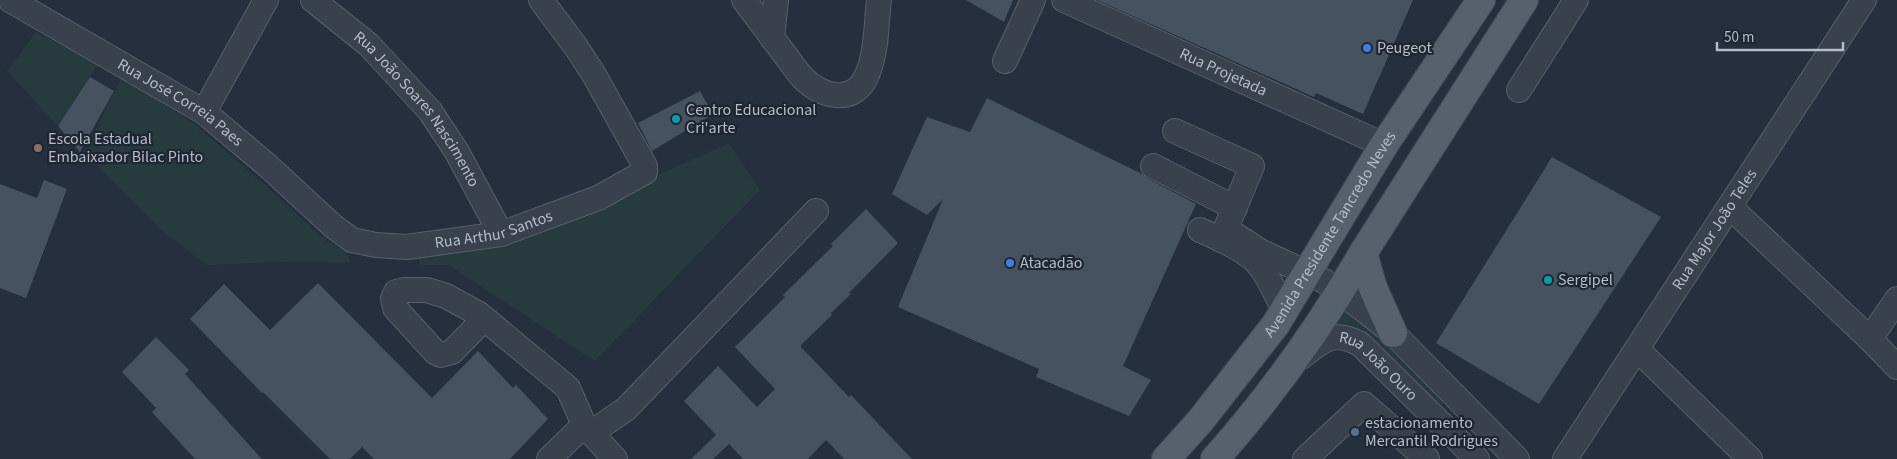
<svg xmlns="http://www.w3.org/2000/svg" width="1897" height="459" font-family="'Source Sans 3',sans-serif">
	<style>
		.green { fill: #273b3e }
		.building { fill: #475261 }
		.lines { fill: none; stroke-linecap: round; stroke-linejoin: round }
		.minor-casing { stroke: #575f6b; stroke-width: 26 }
		.major-casing { stroke: #424a56; stroke-width: 30 }
		.minor { stroke: #39414d; stroke-width: 24 }
		.major { stroke: #57606d; stroke-width: 28 }
		.shop-dot { fill: #3f7fe0; stroke: #1e2632; stroke-width: 2 }
		.culture-dot { fill: #0f9aa8; stroke: #1e2632; stroke-width: 2 }
		.education-dot { fill: #8d6e63; stroke: #1e2632; stroke-width: 2 }
		.service-dot { fill: #5c6f8a; stroke: #1e2632; stroke-width: 2 }
		.labels { text-anchor: middle; dominant-baseline: central; stroke-width: 4.5; stroke-linejoin: round; paint-order: stroke }
		.poi-label { font-size: 16px; fill: #b5bcc8; stroke: #1e2632; text-anchor: start }
		.street-label { font-size: 16px; fill: #b5bcc8; stroke: #1e2632 }
	</style>
	<rect width="100%" height="100%" fill="#252f3d"/>
	<g class="green">
		<path d="M36 32 98 64 58 126 7 71Z"/>
		<path d="M122 77 193 123 264 184 326 241 348 252 350 263 279 262 207 265 160 229 84 153Z"/>
		<path d="M729 143 760 190 595 361 448 265H420L418 253 519 238Z"/>
		<path d="M1345 308 1366 324 1444 403 1434 413 1329 330Z"/>
	</g>
	<g class="building">
		<path d="M966 0H1013L1004 22Z"/>
		<path d="M1097 0H1413L1363 114 1316 93 1314 97Z"/>
		<path d="M90 77 114 91 80 152 58 126Z"/>
		<path d="M700 91 713 114 652 151 638 123Z"/>
		<path d="M987 98 1142 174 1147 178 1196 204 1123 366 1151 380 1129 416 1036 377 1039 369 898 307 943 199 927 215 892 194 927 117 970 132Z"/>
		<path d="M1552 157 1661 217 1539 404 1436 343Z"/>
		<path d="M44 180 67 189 26 298 0 288V184L37 198Z"/>
		<path d="M866 209 898 243 849 293 851 294 831 313 832 315 801 345V347L849 397 851 395 912 459H844L826 440 808 459H743L729 444 713 459H691L716 435 684 401 718 366 757 407 775 389 735 347 785 297 783 295 833 246 831 244Z"/>
		<path d="M318 283 432 398 478 351 513 388 516 385 548 419 510 459H374L362 447 350 459H330L263 392 262 393 190 319 224 284 270 330Z"/>
		<path d="M156 337 189 370 185 374 262 459H195L152 412 156 408 122 372Z"/>
	</g>
	<g class="lines">
		<g class="minor-casing">
			<g id="minor">
				<path id="s1" d="M10 0 204 112 268 166 333 226 352 240 376 245 407 247 501 234 598 198 645 172V166L593 73 576 47 541 0"/>
				<path id="s2" d="M313 0 369 45 430 111 457 152 501 234"/>
				<path d="M744 0C757 17 770 35 783 52 790 61 796 71 804 79 822 96 851 105 865 79 877 56 876 25 879 0"/>
				<path id="s3" d="M1064 0 1384 145"/>
				<path d="M772 38 776 0"/>
				<path d="M1005 61 1033 0"/>
				<path d="M1519 90 1576 0"/>
				<path d="M204 112 266 0"/>
				<path d="M1175 131 1252 166 1221 240"/>
				<path d="M1153 166 1235 208"/>
				<path d="M1730 207 1870 339 1897 367"/>
				<path d="M1226 229 1260 251 1324 281 1363 309 1393 333 1517 459"/>
				<path d="M1200 230C1218 238 1239 247 1254 260 1266 270 1277 296 1284 311"/>
				<path d="M484 319 452 352 441 355 435 352 395 308 393 298 396 292 404 290H427L446 296 479 314 568 388 584 425 615 459"/>
				<path d="M1870 339 1897 299"/>
				<path d="M1637 349 1750 459"/>
				<path id="s4" d="M1300 358C1322 341 1332 329 1360 344L1477 459"/>
				<path d="M591 433 626 409 816 211"/>
				<path d="M549 459 584 425"/>
				<path d="M1305 459 1364 404 1427 459"/>
				<path id="s5" d="M1565 459 1864 0"/>
			</g>
		</g>
		<g class="major-casing">
			<g id="major">
				<path d="M1363 253 1373 288 1393 333"/>
				<path id="s6" d="M1166 459 1201 420 1276 324 1384 145 1481 0"/>
				<path d="M1215 459C1271 396 1321 326 1363 253L1524 0"/>
			</g>
		</g>
		<use href="#minor" class="minor"/>
		<use href="#major" class="major"/>
	</g>
	<g class="shop-dot">
		<circle cx="1367" cy="48" r="5"/>
		<circle cx="1010" cy="263" r="5"/>
	</g>
	<g class="culture-dot">
		<circle cx="676" cy="119" r="5"/>
		<circle cx="1548" cy="280" r="5"/>
	</g>
	<circle class="education-dot" cx="38" cy="148" r="5"/>
	<circle class="service-dot" cx="1355" cy="432" r="5"/>
	<g class="labels">
		<g class="poi-label">
			<text x="1377" y="48">Peugeot</text>
			<text x="686" y="110">Centro Educacional<tspan x="686" dy="18">Cri'arte</tspan></text>
			<text x="48" y="139">Escola Estadual<tspan x="48" dy="18">Embaixador Bilac Pinto</tspan></text>
			<text x="1020" y="263">Atacadão</text>
			<text x="1558" y="280">Sergipel</text>
			<text x="1365" y="423">estacionamento<tspan x="1365" dy="18">Mercantil Rodrigues</tspan></text>
		</g>
		<g class="street-label">
			<text stroke="none"><textPath href="#s3" startOffset="175">Rua Projetada</textPath></text>
			<text stroke="none"><textPath href="#s1" startOffset="199">Rua José Correia Paes</textPath></text>
			<text stroke="none"><textPath href="#s2" startOffset="152">Rua João Soares Nascimento</textPath></text>
			<text stroke="none"><textPath href="#s1" startOffset="564">Rua Arthur Santos</textPath></text>
			<text stroke="none"><textPath href="#s5" startOffset="274">Rua Major João Teles</textPath></text>
			<text stroke="none"><textPath href="#s6" startOffset="279">Avenida Presidente Tancredo Neves</textPath></text>
			<text stroke="none"><textPath href="#s4" startOffset="95">Rua João Ouro</textPath></text>
		</g>
	</g>
	<path d="M1717 42v8h126v-8" fill="none" stroke="#b5bcc8" stroke-width="2.5"/>
	<text x="1724" y="42" font-size="15" fill="#b5bcc8" stroke="#1e2632" stroke-width="4" paint-order="stroke">50 m</text>
</svg>
